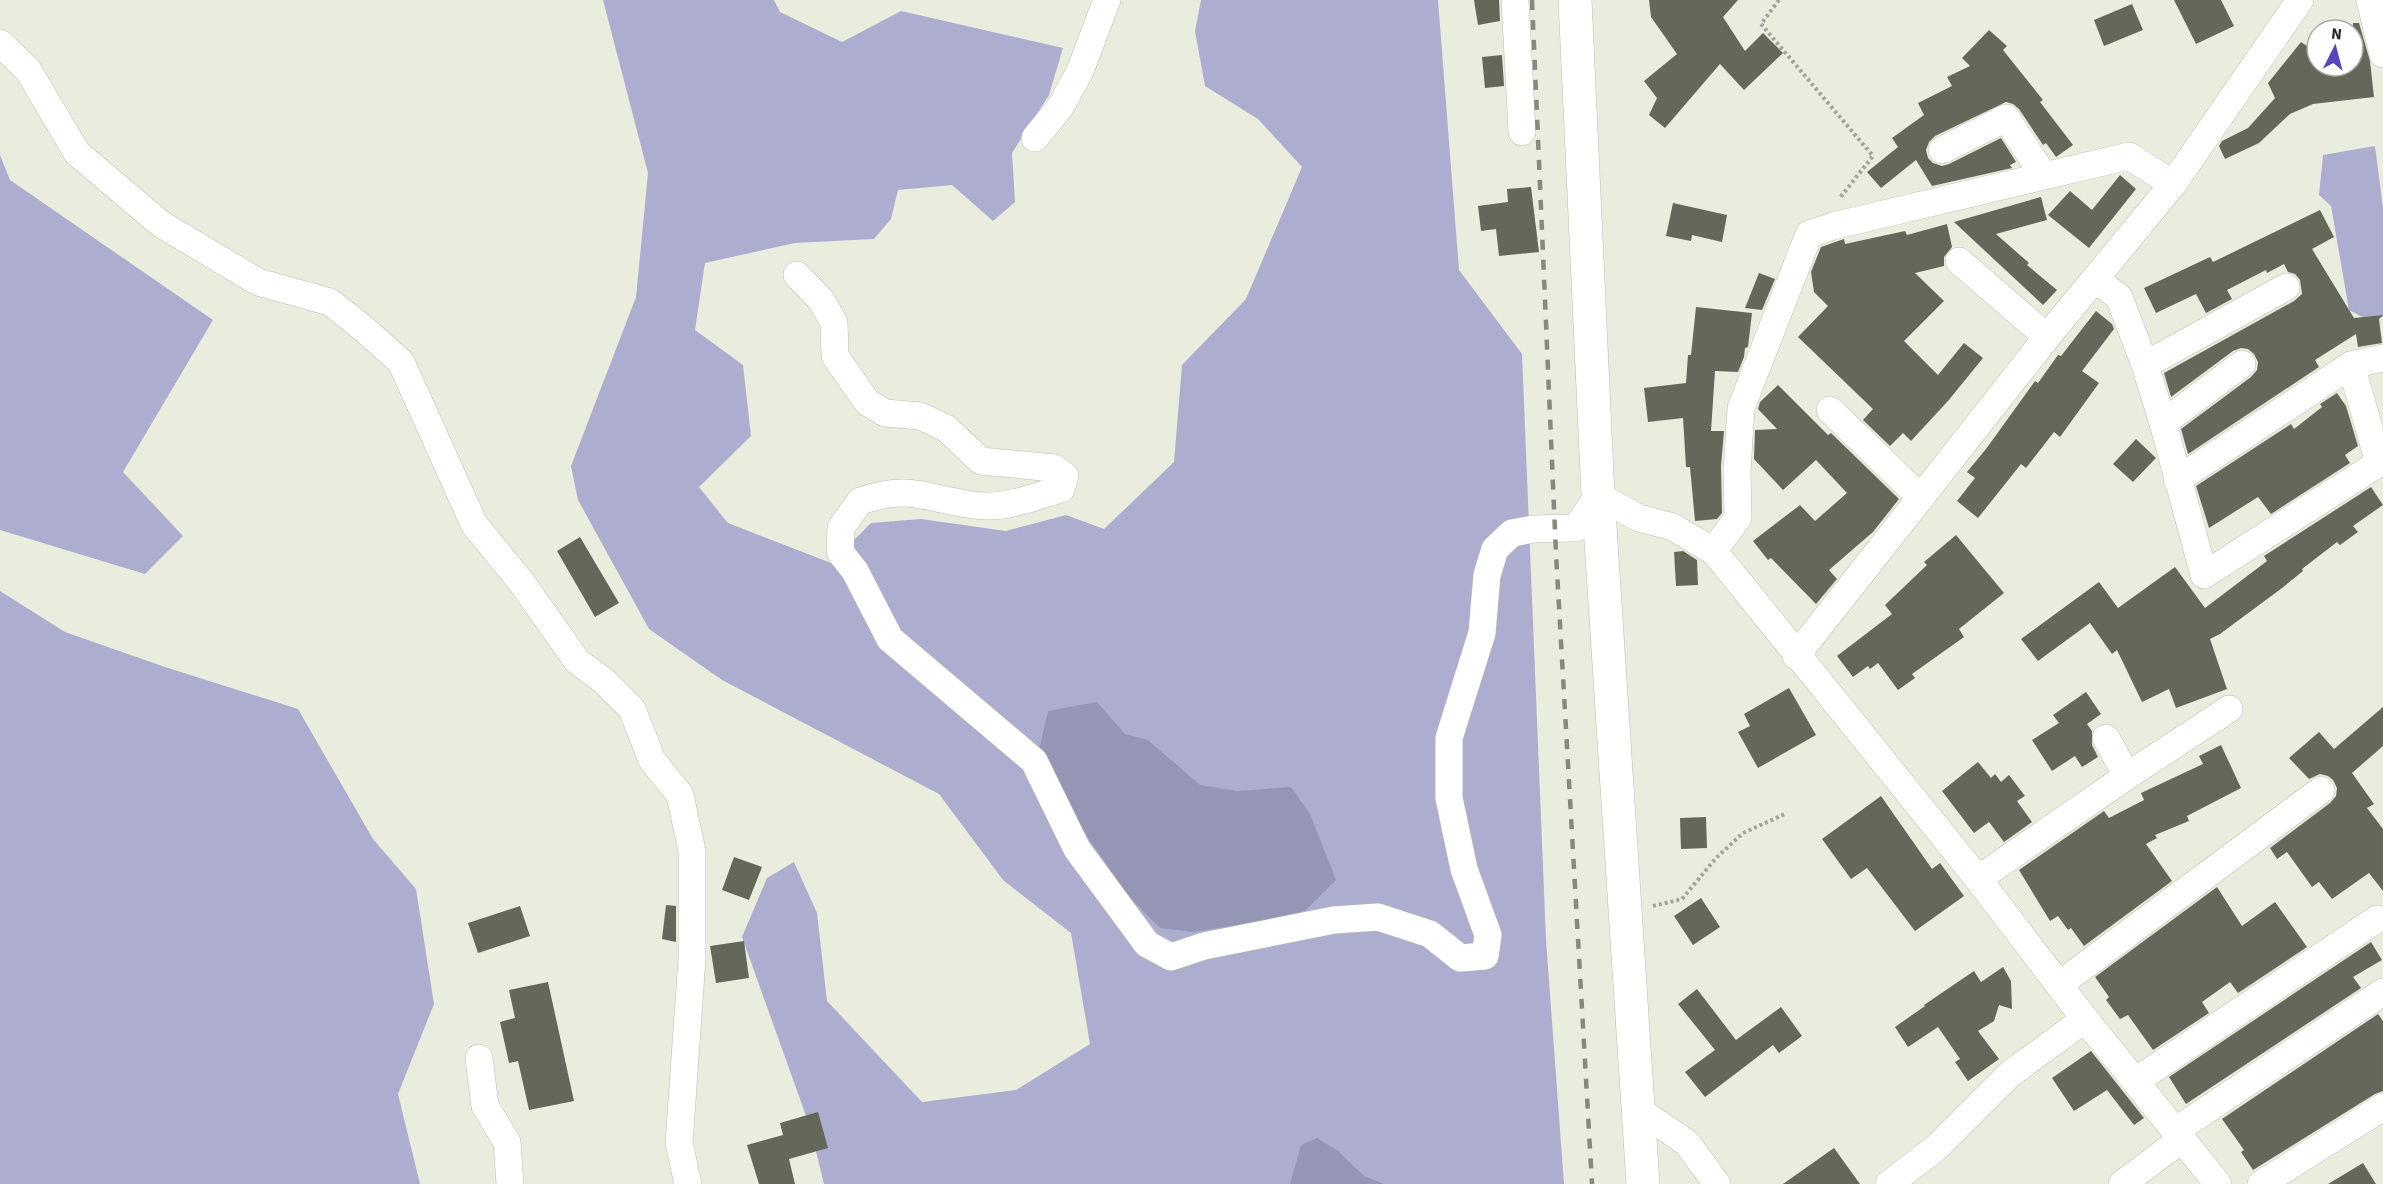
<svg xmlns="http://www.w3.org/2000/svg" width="2383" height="1184" font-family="'Source Sans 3',sans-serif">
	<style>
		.forest { fill: #adaecf }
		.water { fill: #9596b6 }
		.building { fill: #65675a }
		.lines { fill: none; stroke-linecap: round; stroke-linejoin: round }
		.minor-casing { stroke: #bbbeaf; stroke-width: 28 }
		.tertiary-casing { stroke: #bbbeaf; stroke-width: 34 }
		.path { stroke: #a2a499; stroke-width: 4; stroke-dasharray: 3 3; stroke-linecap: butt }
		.minor { stroke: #fff; stroke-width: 27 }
		.tertiary { stroke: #fff; stroke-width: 33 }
		.rail { stroke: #87897f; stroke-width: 4.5; stroke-dasharray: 10 10; stroke-linecap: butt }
	</style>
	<rect width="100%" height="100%" fill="#eaedde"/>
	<g class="forest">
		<path d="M603 0H774L780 12 842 42 901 11 1063 48 1049 95 1012 153 1015 202 993 221 952 185 898 190 891 219 874 239 795 243 705 263 695 330 743 365 751 436 699 487 728 523 831 563 871 523 921 519 1006 531 1066 515 1104 529 1174 462 1182 365 1246 299 1302 167 1258 119 1205 86 1195 31 1201 0H1438L1459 270 1522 354 1546 940 1564 1184H824L810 1127 742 937 767 878 794 862 817 913 827 1001 922 1102 1016 1090 1090 1044 1071 933 1003 880 939 794 722 680 649 629 578 500 571 466 636 297 648 173Z"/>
		<path d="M2375 146 2383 208V317L2364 318 2349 310 2331 206 2319 195 2323 155Z"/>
		<path d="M0 155 10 180 213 320 123 472 183 536 145 574 0 530Z"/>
		<path d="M0 591 65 632 165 667 298 709 373 839 416 889 434 1004 398 1094 420 1184H0Z"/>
	</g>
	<g class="water">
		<path d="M1097 702 1125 734 1148 740 1200 785 1237 791 1291 787 1310 814 1336 880 1305 911 1256 922 1193 932 1160 928 1130 898 1086 835 1039 750 1048 711Z"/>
		<path d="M1317 1138 1338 1151 1364 1176 1384 1184H1290L1301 1145Z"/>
	</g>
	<g class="building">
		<path d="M1474 0H1499L1500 21 1478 25Z"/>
		<path d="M1649 0H1738L1723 17 1745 51 1763 33 1783 53 1744 90 1720 64 1665 128 1649 115 1657 98 1644 81 1677 54 1651 17Z"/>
		<path d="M2174 0H2221L2234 26 2196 44Z"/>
		<path d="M2132 4 2143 30 2104 46 2094 20Z"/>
		<path d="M2353 23H2359L2370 61 2374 97 2313 104 2290 114 2259 143 2225 159 2219 146 2222 141 2248 128 2275 98 2268 83 2301 42 2316 52 2317 66H2353Z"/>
		<path d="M1989 30 2007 46 2003 50 2043 100 2040 102 2073 145 2056 157 2046 143 2043 145 2019 109 2013 104 2006 102 1935 136 1929 142 1926 150 1928 158 1933 163 1942 166 1949 164 2001 138 2016 162 2010 165 2012 168 1932 186 1916 160 1881 188 1867 172 1898 147 1892 138 1924 115 1918 103 1952 86 1947 77 1970 66 1962 58Z"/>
		<path d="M1502 55 1504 86 1485 88 1482 57Z"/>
		<path d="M2120 175 2136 189 2089 248 2048 215 2070 191 2092 210Z"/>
		<path d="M1531 187 1539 252 1499 256 1496 229 1481 231 1478 206 1508 202 1507 189Z"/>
		<path d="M2041 197 2047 220 1996 234 2029 263 2027 265 2057 290 2043 305 1954 222Z"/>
		<path d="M1673 203 1727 215 1722 242 1692 235 1691 241 1666 236Z"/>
		<path d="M2320 210 2334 237 2312 249 2354 318 2383 315 2379 319 2382 343 2358 347 2356 334 2315 360 2319 367 2188 454 2181 429 2251 377 2257 370 2258 362 2254 354 2248 349 2241 348 2233 351 2171 397 2164 373 2294 301 2302 294 2300 280 2295 274 2288 272 2284 264 2267 273 2266 270 2227 290 2232 299 2206 313 2196 294 2156 313 2144 288 2210 257 2213 262Z"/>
		<path d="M1947 224 1952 247 1944 257V266L1915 273 1944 301 1904 341 1938 375 1964 343 1983 358 1948 401 1911 441 1903 433 1890 446 1863 420 1873 409 1798 337 1828 306 1814 292 1811 272 1821 247 1844 239 1845 244 1905 231 1907 235Z"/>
		<path d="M1759 273 1775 279 1762 310 1745 308Z"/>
		<path d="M1696 307 1752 313 1748 347 1745 348 1744 357 1738 372 1715 371 1711 431H1724L1721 466 1722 513 1717 519 1695 521 1690 467H1686L1683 418 1648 422 1644 388 1686 383 1688 355H1691Z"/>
		<path d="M2096 311 2112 324 2114 329 2082 371 2099 383 2060 437 2054 432 2026 468 2021 464 1978 518 1957 501 1975 478 1967 472 1986 449 2035 381 2038 383 2058 355 2061 356Z"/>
		<path d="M1778 385 1828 435 1831 433 1899 499 1873 532 1829 570 1837 579 1816 604 1771 558 1768 560 1753 541 1800 505 1815 521 1847 493 1816 460 1783 490 1754 459 1755 430 1777 429 1758 409 1760 402Z"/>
		<path d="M2337 393 2346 406 2358 446 2345 455 2350 463 2271 514 2258 497 2209 528 2196 486 2291 424 2294 429 2322 407 2320 404Z"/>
		<path d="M2136 439 2156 458 2133 482 2113 464Z"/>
		<path d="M2371 487 2383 505 2353 526 2358 532 2340 545 2337 542 2302 569 2303 571 2282 588 2220 634 2210 639 2227 689 2176 708 2169 689 2142 702 2117 650 2112 654 2090 623 2038 661 2021 639 2099 582 2118 608 2175 567 2205 608 2267 561 2264 556Z"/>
		<path d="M1956 535 2004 593 1959 629 1964 637 1912 674 1915 678 1898 690 1878 663 1870 669 1868 666 1853 677 1837 656 1892 614 1885 605 1927 565 1924 562Z"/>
		<path d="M580 537 619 603 595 617 557 551Z"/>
		<path d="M1683 551 1697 560 1698 585 1676 586 1674 552Z"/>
		<path d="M1789 688 1816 735 1758 768 1738 732 1750 726 1744 714Z"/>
		<path d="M2086 692 2101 714 2087 724 2092 731V745L2098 757 2082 767 2075 756 2052 771 2032 740 2059 723 2053 715Z"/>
		<path d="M2383 707V746L2352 773 2374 804 2367 808 2383 829V891L2369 873 2332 899 2319 882 2312 887 2287 852 2277 859 2270 848 2330 803 2336 796 2337 788 2333 780 2328 776 2320 774 2309 779 2289 758 2319 732 2334 749Z"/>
		<path d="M2221 745 2241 788 2187 816 2189 821 2155 835 2157 838 2146 844 2172 881 2084 946 2071 928 2068 930 2058 916 2050 921 2019 870 2104 811 2109 818 2144 800 2141 793 2203 764 2199 756Z"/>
		<path d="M1978 762 1991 778 1995 774 2001 782 2009 775 2025 796 2017 801 2032 822 2004 842 1989 822 1974 833 1942 791Z"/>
		<path d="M1881 796 1932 869 1940 863 1964 896 1915 931 1867 868 1851 879 1822 839Z"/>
		<path d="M1706 817 1707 848 1681 849 1680 818Z"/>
		<path d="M734 857 762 867 749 900 722 890Z"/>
		<path d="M2217 887 2242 926 2275 902 2307 947 2238 993 2230 982 2202 1002 2209 1013 2153 1050 2128 1015 2120 1019 2106 1000 2109 997 2095 977Z"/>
		<path d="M1701 898 1720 927 1693 945 1674 916Z"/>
		<path d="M666 905 676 906V942L662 939Z"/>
		<path d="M520 906 530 936 478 953 468 923Z"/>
		<path d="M744 941 749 978 716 983 710 946Z"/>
		<path d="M2371 942 2382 960 2353 977 2361 988 2186 1104 2169 1077Z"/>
		<path d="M2003 967 2011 981 2012 1009 1999 1005 1994 1021 1978 1031 1999 1059 1968 1081 1955 1062 1960 1059 1938 1027 1908 1047 1895 1027 1925 1006 1924 1005 1974 971 1981 982Z"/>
		<path d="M548 982 574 1101 529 1110 518 1061 509 1063 500 1022 515 1018 509 990Z"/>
		<path d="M1697 989 1736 1040 1781 1007 1802 1036 1779 1053 1773 1045 1705 1097 1685 1072 1715 1050 1678 1004Z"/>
		<path d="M2378 1014 2383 1021V1091L2375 1094 2253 1170 2241 1152 2244 1150 2222 1119Z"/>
		<path d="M2091 1051 2144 1118 2134 1125 2107 1090 2074 1111 2052 1078Z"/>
		<path d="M818 1112 828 1148 789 1159 795 1184H759L747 1145 783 1135 780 1123Z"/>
		<path d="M1834 1148 1860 1184H1783Z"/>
		<path d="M2363 1163 2376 1184H2328Z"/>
	</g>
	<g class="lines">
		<g class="minor-casing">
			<g id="minor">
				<path d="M1515 0 1522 132"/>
				<path d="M2370 0 2383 54"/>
				<path d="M0 43 28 70 77 153 161 224 258 282 330 302 364 329 401 362 474 524 522 583 577 661 604 681 632 709 652 760 680 795 692 851V959L679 1143 688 1184"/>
				<path d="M1035 138 1061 106 1080 71 1107 0"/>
				<path d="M1942 150 2006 118 2044 176"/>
				<path d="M1959 261 2047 337"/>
				<path d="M797 275 821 300 834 323 835 356 867 402 885 413 920 416 946 428 981 461 1054 468 1065 476 1061 489C1037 496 1010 507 984 506 960 505 938 497 915 494 896 491 878 495 860 501L841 528 840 552 855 571 890 639 1034 761 1077 849 1147 944 1171 957 1204 946 1334 920 1378 917 1430 934 1460 958 1485 956 1488 935 1464 869 1449 798V738L1482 633 1487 575 1495 549 1512 533 1534 529 1576 528 1598 496 1639 518 1673 527 1713 551 1726 566 1978 879 2085 1019 2218 1184"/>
				<path d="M2095 279 2119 297 2145 365 2163 423 2204 575 2379 463 2351 365"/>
				<path d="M2145 365 2286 287"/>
				<path d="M1830 410 1921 498"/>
				<path d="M2163 423 2242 364"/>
				<path d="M2177 480 2351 365 2383 358"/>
				<path d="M1713 551 1738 518 1737 471 1741 408 1809 234 1833 226 2129 156 2173 184"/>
				<path d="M1796 656 2047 337 2173 184 2300 0"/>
				<path d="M2106 738 2127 776"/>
				<path d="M1978 879 2127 776 2229 709"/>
				<path d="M2060 984 2321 790"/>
				<path d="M479 1058 485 1106 507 1142 510 1184"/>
				<path d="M2137 1080 2377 919"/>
				<path d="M1639 1110 1687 1143 1717 1184"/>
				<path d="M2175 1131 2383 992"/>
				<path d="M1889 1184 1936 1148 2010 1074 2085 1019"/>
				<path d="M2122 1184 2182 1139"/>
				<path d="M2261 1184 2383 1107"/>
			</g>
		</g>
		<g class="tertiary-casing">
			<path id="tertiary" d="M1575 0 1598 496 1643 1184"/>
		</g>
		<g class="path">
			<path d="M1779 0 1761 24 1873 156 1839 199"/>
			<path d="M1653 906 1682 899 1716 858 1743 833 1785 814"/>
		</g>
		<use href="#minor" class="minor"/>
		<use href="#tertiary" class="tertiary"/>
		<path class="rail" d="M1532 0 1556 554 1592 1184"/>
	</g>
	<g transform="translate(2335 48) rotate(6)"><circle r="28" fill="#ffffff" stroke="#a9a9a7" stroke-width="1.5"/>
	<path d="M0-4.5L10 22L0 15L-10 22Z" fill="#5747bf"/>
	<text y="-9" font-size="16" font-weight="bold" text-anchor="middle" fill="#272822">N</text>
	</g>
</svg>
